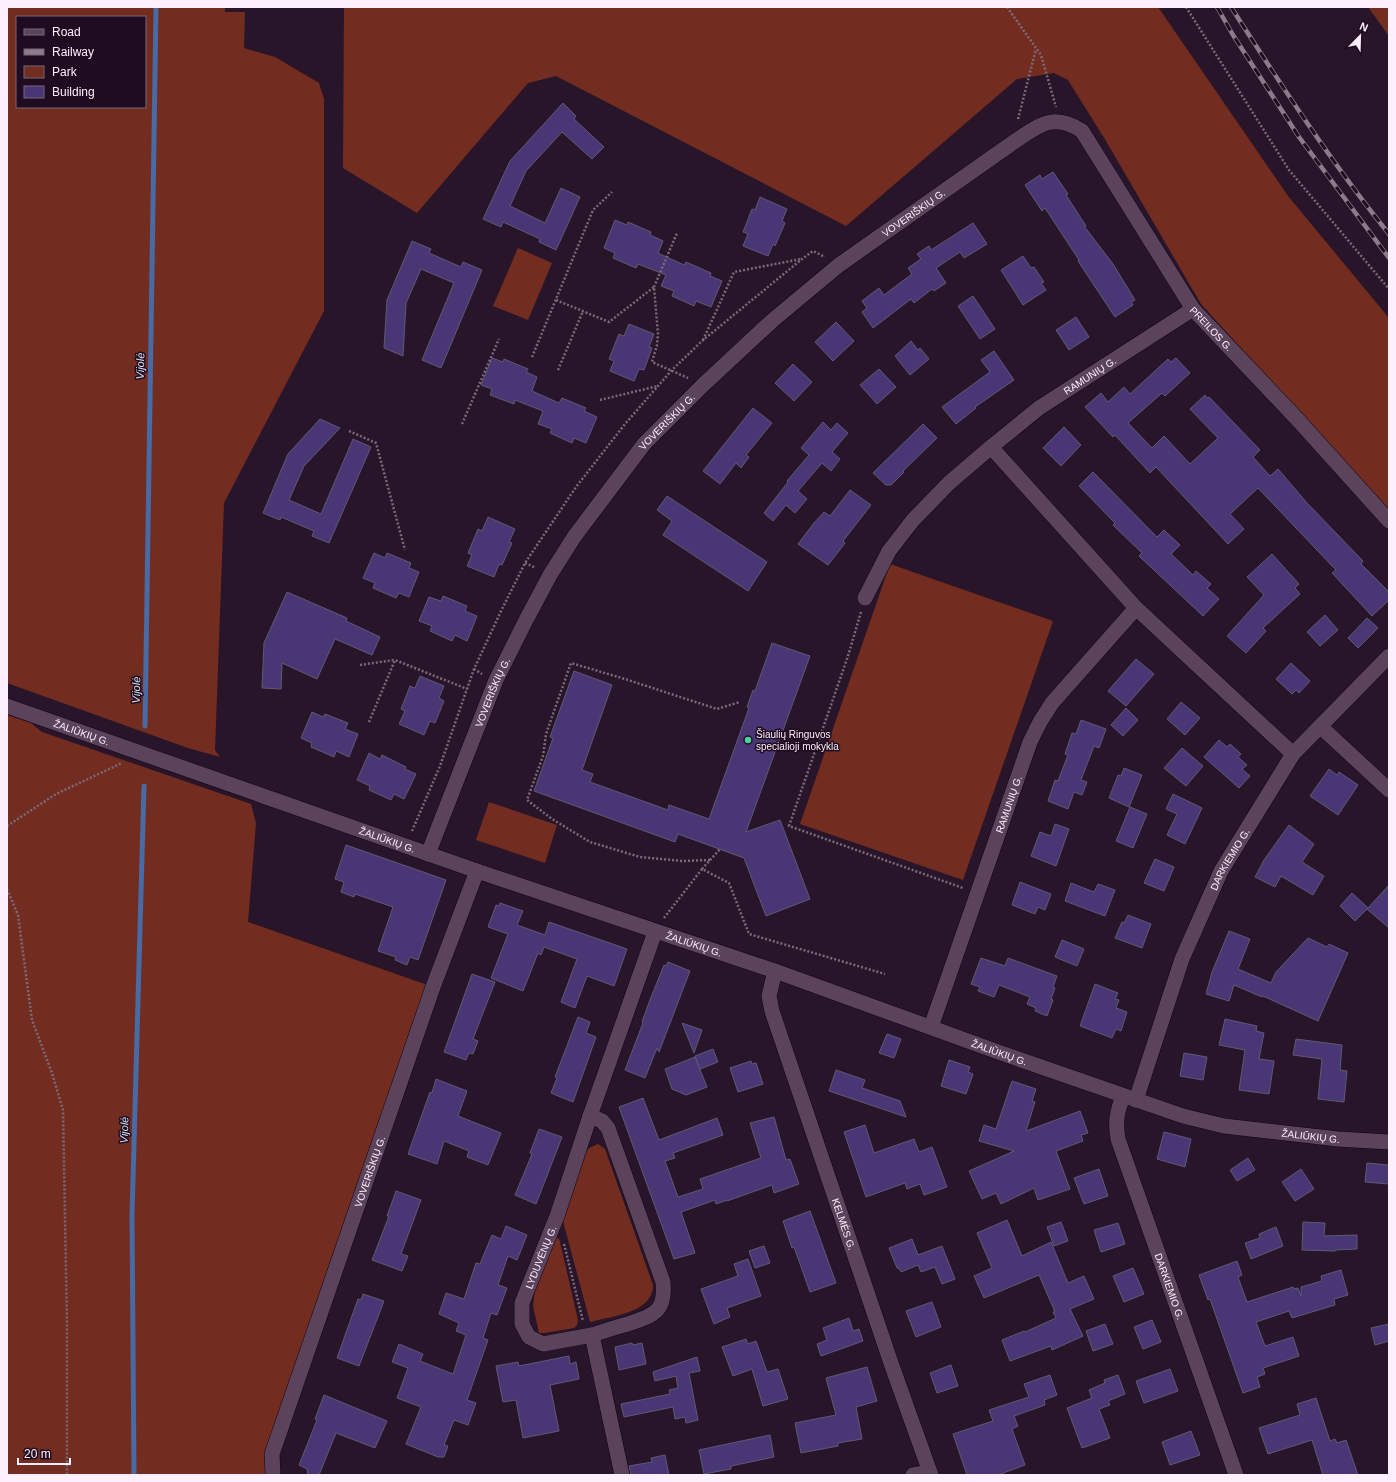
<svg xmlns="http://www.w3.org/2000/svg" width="1396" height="1482" font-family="Helvetica,sans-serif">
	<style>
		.green { fill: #732d20; fill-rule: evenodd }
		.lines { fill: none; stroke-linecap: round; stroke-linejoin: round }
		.stream { stroke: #486aa5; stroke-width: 5 }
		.building { fill: #483774; stroke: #5f5977 }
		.minor-casing { stroke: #110212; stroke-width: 16 }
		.path { stroke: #7c6a7b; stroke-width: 2.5; stroke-dasharray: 2 2; stroke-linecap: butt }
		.minor { stroke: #5b445b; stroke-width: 15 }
		.rail-casing { stroke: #8d7b8c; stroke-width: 4.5 }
		.rail { stroke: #1f0c20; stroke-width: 3; stroke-dasharray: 9; stroke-linecap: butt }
		.poi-dot { fill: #49d49c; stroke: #1f0c20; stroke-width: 1.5 }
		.labels { text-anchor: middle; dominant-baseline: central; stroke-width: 3; stroke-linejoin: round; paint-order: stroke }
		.street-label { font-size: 10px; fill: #feeffd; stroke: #1f0c20 }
		.poi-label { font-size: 10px; fill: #feeffd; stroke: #1f0c20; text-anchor: start }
		.water-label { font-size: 11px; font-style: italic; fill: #d7e2f3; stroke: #1f0c20 }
	</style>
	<rect width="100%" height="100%" fill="#291529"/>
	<g class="green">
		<path d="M7 7H225V12H245L244 48 275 57 319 83 324 99V311L224 503 215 750 220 757 188 748 7 683ZM17 17H145V107H17Z"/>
		<path d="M344 7H1158L1288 196 1389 318V512L1201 304 1106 141 1068 80 1054 73 1017 79 846 226 556 76 528 83 417 213 343 168Z"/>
		<path d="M1368 7H1389V36Z"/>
		<path d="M518 248 552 263 528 320 493 306Z"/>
		<path d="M890 564 1053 621 963 880 800 824Z"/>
		<path d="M7 715 31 723 42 732 251 804 256 823 248 922 433 987 273 1475H7Z"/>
		<path d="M489 802 557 825 545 863 476 840Z"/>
		<path d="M598 1144 605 1149 653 1285C653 1313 612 1316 590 1322L563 1221V1214L586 1152 589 1148Z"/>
		<path d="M556 1237 559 1239 560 1242 578 1320 577 1325 574 1328 544 1333H539L533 1306 535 1290Z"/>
	</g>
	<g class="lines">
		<g class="stream">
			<path d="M145 726 156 7"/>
			<path d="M134 1475 132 1215 144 786"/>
		</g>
	</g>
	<g class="building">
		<path d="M563 103 576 116 574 119 604 147 592 159 562 132 526 171 510 206 545 223 561 188 580 197 556 250 539 242 540 239 503 222 501 227 483 219 510 161Z"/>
		<path d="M1053 172 1068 194 1066 195 1086 226H1084L1113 264 1135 300 1131 302 1133 305 1115 317 1078 261 1079 260 1045 208 1042 211 1025 185 1040 175 1042 179Z"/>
		<path d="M760 197 787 209 782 221 785 223 775 246 773 244 768 256 743 246 748 234 743 232 752 209 755 210Z"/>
		<path d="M615 220 627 225 628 222 651 232 650 235 663 241 658 253 684 265 686 262 711 273 710 276 722 281 711 307 696 301 694 306 672 296 674 291 661 286 666 275 638 264 636 268 613 258 615 253 604 248Z"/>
		<path d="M973 223 987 244 964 258 960 252 936 268 946 283 934 291 932 289 914 303 911 299 873 328 862 312 867 308 862 301 879 288 884 295 912 274 908 268 921 259 917 254 929 246 931 250Z"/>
		<path d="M412 241 431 249 429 253 461 267 463 262 482 270 441 368 422 360 454 283 421 269 406 303 403 356 384 348 387 300Z"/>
		<path d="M1023 256 1031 268 1034 267 1044 282 1041 283 1046 290 1023 305 1001 270Z"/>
		<path d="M973 296 995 329 980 339 958 306Z"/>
		<path d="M1076 317 1089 337 1069 350 1056 330Z"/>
		<path d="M836 322 854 341 833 361 815 342Z"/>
		<path d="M629 324 654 334 649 347 652 348 644 370 639 369 634 381 610 371 614 361 609 359 619 334 624 336Z"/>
		<path d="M911 341 918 350 920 348 929 359 910 375 895 356Z"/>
		<path d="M994 351 1014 380 975 407 976 408 956 424 942 407 990 372 981 360Z"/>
		<path d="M492 358 503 362 504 359 528 369 526 372 537 377 532 391 559 403 562 398 586 408 584 411 597 417 586 443 574 438 572 443 550 433 552 429 538 424 543 411 515 400 514 404 490 395 492 389 481 385Z"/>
		<path d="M1176 358 1190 373 1165 396 1162 393 1128 423 1152 448 1164 436 1190 464 1218 438 1190 409 1205 395 1207 398 1209 397 1260 450 1253 457 1270 476 1278 469 1307 503 1363 561 1361 564 1389 592V600L1372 616 1332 573 1336 570 1258 488 1230 514 1244 529 1228 544 1156 467 1150 473 1115 435 1113 437 1085 407 1101 393 1108 402 1124 387 1130 394 1168 359 1171 362Z"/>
		<path d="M793 364 812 382 794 401 775 383Z"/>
		<path d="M879 369 896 387 877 404 860 385Z"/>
		<path d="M753 408 772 423 746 455 749 457 741 468 736 463 720 484 703 471Z"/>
		<path d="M320 419 340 428 304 466 289 500 321 514 353 439 371 447 329 543 312 536 314 531 281 517 280 520 263 513 288 454Z"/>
		<path d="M823 422 831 430 837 423 848 433 832 452 840 459 831 471 822 463 798 491 807 499 795 513 786 505 773 521 764 513 788 482 787 481 809 455 801 448Z"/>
		<path d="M923 424 937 438 903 471 904 472 891 485H886L873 473Z"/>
		<path d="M1064 427 1081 445 1061 466 1043 448Z"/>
		<path d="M1093 472 1157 537 1164 530 1180 545 1171 554 1193 575 1196 571 1211 584 1207 588 1219 599 1203 616 1139 556 1142 553 1113 525 1115 523 1079 486Z"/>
		<path d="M850 490 871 505 843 541 845 543 828 565 798 544 814 523 824 512 830 516Z"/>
		<path d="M667 496 767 562 748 591 663 535 672 521 657 510Z"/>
		<path d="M488 517 515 529 509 542 512 543 502 565 499 564 494 577 467 566 472 555 468 553 478 529 482 531Z"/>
		<path d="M374 553 385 558 387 553 411 563 409 568 419 572 409 597 399 593 396 598 373 588 375 583 363 578Z"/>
		<path d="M1272 554 1299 584 1295 588 1300 594 1263 628 1266 631 1246 653 1227 636 1264 595 1247 577Z"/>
		<path d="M287 592 347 618 346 621 380 637 372 655 335 639 317 679 282 663 281 689 262 688 264 643Z"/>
		<path d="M443 596 467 606 465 611 477 616 467 641 455 635 452 641 430 631 432 626 419 621 429 597 441 601Z"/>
		<path d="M1325 615 1338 630 1320 646 1307 632Z"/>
		<path d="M1367 618 1378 628 1358 648 1348 638Z"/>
		<path d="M772 643 810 656 746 832 780 820 810 899 766 916 744 858 678 834 675 842 534 791 553 738 550 737 574 671 612 685 582 770 593 774 590 782 668 810 669 805 709 819 749 708 747 707 753 690 755 691Z"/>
		<path d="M1136 659 1154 674 1126 706 1108 691Z"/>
		<path d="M1291 663 1310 681 1299 693 1296 690 1292 694 1276 679Z"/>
		<path d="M420 676 444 686 439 698 444 701 435 723 430 721 424 735 399 724 405 711 401 709 410 686 415 688Z"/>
		<path d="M1181 702 1200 718 1185 735 1167 719Z"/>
		<path d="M1126 708 1138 720 1123 736 1111 725Z"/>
		<path d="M312 712 323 717 325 714 348 723 345 729 358 734 349 757 336 751 334 757 311 747 312 743 301 738Z"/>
		<path d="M1081 720 1106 729 1099 748 1094 746 1081 780 1087 782 1082 795 1074 792 1068 809 1048 801 1055 780 1058 781 1068 755 1065 754 1072 733 1076 734Z"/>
		<path d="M1219 740 1227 747 1230 744 1241 754 1238 757 1247 765 1242 769 1250 776 1239 788 1204 757Z"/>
		<path d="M1182 748 1203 766 1186 786 1164 768Z"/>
		<path d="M369 753 380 759 382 755 406 767 405 769 416 774 404 799 394 794 391 800 369 790 370 786 357 780Z"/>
		<path d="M1124 768 1142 775 1129 807 1109 798 1118 775 1121 776Z"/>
		<path d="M1329 769 1337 775 1339 772 1358 785 1338 815 1310 796Z"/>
		<path d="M1173 794 1202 808 1185 844 1167 835 1177 814 1166 809Z"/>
		<path d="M1130 807 1147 814 1133 848 1116 841Z"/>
		<path d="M1055 824 1069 829 1056 866 1031 856 1040 832 1051 836Z"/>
		<path d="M1289 825 1314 844 1302 862 1324 876 1313 895 1281 876 1275 887 1255 877 1264 860Z"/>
		<path d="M346 845 446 880 418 960 410 957 407 965 395 960 396 957 378 951 393 907 355 894 354 897 341 892 344 882 335 879Z"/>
		<path d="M1155 859 1174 867 1164 891 1144 883Z"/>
		<path d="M1020 882 1051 894 1045 910 1038 907 1035 914 1012 905Z"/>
		<path d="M1071 883 1094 892 1098 884 1115 890 1105 916 1065 901Z"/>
		<path d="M1389 885V928L1367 909 1355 921 1340 906 1352 893 1368 908Z"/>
		<path d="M500 903 523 911 517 925 545 935 549 922 627 949 614 986 587 976 575 1008 561 1002 577 959 544 947 541 955 538 953 523 991 491 978 508 934 488 927 496 905 499 906Z"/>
		<path d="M1128 915 1151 924 1142 948 1115 938 1122 922 1124 923Z"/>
		<path d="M1229 931 1250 939 1238 969 1271 983 1276 972 1308 938 1327 947 1329 944 1348 953 1318 1021 1263 996 1262 997 1234 985 1229 1001 1206 994 1212 972Z"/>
		<path d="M1062 940 1084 949 1077 966 1055 957Z"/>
		<path d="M981 958 1005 966 1008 958 1057 976 1053 987 1055 988 1051 999 1053 1000 1047 1016 1035 1011 1036 1008 1027 1004 1030 997 999 985 994 997 978 991 980 987 971 984Z"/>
		<path d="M668 962 690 971 659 1052 657 1048 645 1078 625 1070 643 1023 642 1022 650 1000 664 965 666 966Z"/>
		<path d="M472 974 495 982 473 1039 478 1041 473 1054 469 1053 466 1060 444 1052Z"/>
		<path d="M1095 984 1118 993 1115 999 1119 1000 1116 1008 1127 1012 1121 1031 1116 1029 1112 1038 1080 1026Z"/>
		<path d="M578 1017 590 1022 586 1033 596 1037 573 1102 551 1093 557 1078 555 1077Z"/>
		<path d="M1225 1019 1257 1026 1256 1031 1264 1033 1259 1059 1274 1061 1269 1094 1239 1090 1245 1050 1219 1045Z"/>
		<path d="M682 1023 702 1030 694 1053Z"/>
		<path d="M887 1034 901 1039 894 1058 879 1053Z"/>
		<path d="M1296 1039 1342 1045 1340 1070 1347 1071 1344 1102 1318 1099 1322 1059 1293 1055Z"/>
		<path d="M713 1049 718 1062 700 1069 695 1056Z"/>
		<path d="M1184 1053 1207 1057 1203 1080 1180 1076Z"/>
		<path d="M695 1057 707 1087 686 1095 672 1089 665 1069Z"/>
		<path d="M949 1060 970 1067 968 1072 973 1074 966 1094 941 1086Z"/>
		<path d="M751 1061 752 1064 756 1063 763 1084 738 1092 730 1068Z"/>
		<path d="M836 1070 865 1080 862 1088 900 1101 906 1117 829 1091Z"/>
		<path d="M436 1079 467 1091 458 1116 501 1133 488 1165 467 1157 469 1151 444 1141 437 1164 408 1154 430 1092 432 1093Z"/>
		<path d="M1012 1081 1036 1089 1032 1101 1035 1102 1026 1131 1080 1111 1088 1133 1081 1135 1083 1141 1056 1151 1070 1189 1038 1200 1034 1188 1001 1204 996 1193 982 1199 969 1171 1014 1151 979 1141 984 1125 996 1129Z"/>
		<path d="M643 1098 659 1140 717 1118 723 1135 673 1153 675 1158 665 1161 678 1197 703 1189 700 1179 761 1158 750 1123 774 1117 786 1160 790 1159 799 1184 774 1193 772 1185 727 1201V1200L716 1204 715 1200 681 1212 695 1253 674 1259 619 1107Z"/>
		<path d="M865 1125 874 1153 914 1139 919 1152 932 1147 947 1187 924 1195 920 1184 907 1189 905 1183 866 1197 844 1132Z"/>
		<path d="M539 1129 562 1137 536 1204 515 1195 532 1154 530 1153Z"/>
		<path d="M1164 1132 1191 1139 1185 1167 1157 1159Z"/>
		<path d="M1248 1158 1255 1170 1237 1181 1230 1170Z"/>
		<path d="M1367 1163 1389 1165V1184L1365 1182Z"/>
		<path d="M1099 1169 1108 1196 1084 1204 1074 1178Z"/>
		<path d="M1301 1169 1314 1189 1295 1201 1282 1182Z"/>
		<path d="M396 1191 421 1200 401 1254 408 1256 402 1271 372 1260 389 1216H387Z"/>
		<path d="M810 1211 836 1283 810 1292 794 1247 792 1248 783 1221Z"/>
		<path d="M1007 1220 1022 1256 1051 1242 1068 1283 1084 1276 1094 1299 1070 1309 1083 1336 1052 1350 1051 1346 1010 1361 1002 1340 1024 1331 1025 1332 1056 1318 1053 1312H1055L1039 1275 984 1298 974 1276 992 1268 977 1233Z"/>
		<path d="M1061 1222 1068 1241 1054 1246 1047 1227Z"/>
		<path d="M1303 1222 1325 1223 1324 1236 1357 1235V1249L1335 1250V1251L1302 1250Z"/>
		<path d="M1118 1223 1125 1244 1101 1252 1094 1230Z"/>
		<path d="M506 1226 527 1235 517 1260 508 1256 498 1285 507 1288 497 1315 491 1313 483 1338 488 1340 467 1400 476 1403 468 1425 454 1420 444 1445 448 1446 444 1457H438L406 1444 421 1407 397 1398 408 1368 392 1362 399 1344 423 1354 420 1361 453 1374 466 1335 456 1331 459 1323 439 1314 446 1293 464 1299 476 1263 480 1264 492 1235 501 1239Z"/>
		<path d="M1276 1227 1283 1246 1251 1259 1245 1243 1260 1238 1259 1234Z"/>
		<path d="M912 1239 918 1255 942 1246 955 1279 942 1284 935 1267 921 1272 918 1265 901 1272 899 1268H897L889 1248Z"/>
		<path d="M764 1246 770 1263 755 1268 749 1251Z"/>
		<path d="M748 1259 761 1296 727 1308 730 1317 714 1324 701 1289 738 1276 734 1264Z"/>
		<path d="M1237 1261 1242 1275 1238 1277 1247 1302 1293 1287 1294 1289 1298 1288 1301 1296V1287L1322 1281 1321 1276 1341 1270 1348 1295 1334 1299 1335 1305 1292 1318 1289 1311 1256 1322 1265 1346 1293 1337 1299 1356 1263 1368 1265 1374 1257 1377 1260 1387 1243 1393 1210 1299 1208 1300 1199 1275Z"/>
		<path d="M1133 1268 1144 1294 1124 1302 1113 1276Z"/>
		<path d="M363 1294 384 1301 359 1366 337 1358 358 1299 361 1300Z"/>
		<path d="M932 1302 941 1327 916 1337 906 1311Z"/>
		<path d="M849 1318 853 1331 859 1329 863 1341 821 1356 817 1344 827 1340 823 1328Z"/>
		<path d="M1152 1320 1161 1342 1143 1349 1134 1327Z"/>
		<path d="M1105 1324 1113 1344 1093 1351 1086 1331Z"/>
		<path d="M1389 1324V1341L1375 1345 1371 1328Z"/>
		<path d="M746 1339 748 1344 756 1341 767 1372 778 1369 788 1399 763 1406 752 1369 733 1376 722 1347Z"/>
		<path d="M632 1343 633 1345 642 1343 646 1364 619 1370 615 1347Z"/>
		<path d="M569 1356 570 1364 576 1362 579 1379 550 1385 559 1431 523 1438 516 1400 503 1402 496 1366 518 1362 519 1366Z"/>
		<path d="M697 1357 700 1371 689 1373 698 1420 686 1423 685 1417 675 1419 673 1407 624 1417 621 1404 670 1394 669 1390 678 1388 676 1376 655 1381 653 1372Z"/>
		<path d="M951 1365 958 1386 937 1393 930 1373Z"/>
		<path d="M867 1367 877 1401 856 1407 862 1439 838 1443V1446L801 1453 795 1423 836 1415 826 1378Z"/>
		<path d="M1170 1369 1178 1391 1144 1403 1136 1381Z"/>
		<path d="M1050 1375 1057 1395 1044 1400 1045 1405 1014 1416 1018 1426 1012 1429 1025 1465 998 1475H967L953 1434 993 1421 989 1410 1029 1397 1024 1384Z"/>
		<path d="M1118 1375 1125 1394 1108 1401 1110 1405 1099 1409 1110 1438 1082 1448 1067 1408 1092 1398 1089 1390 1105 1383 1104 1380Z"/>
		<path d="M324 1395 387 1421 375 1448 336 1433 319 1475H308L307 1469 299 1465 317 1420 315 1419Z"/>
		<path d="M1316 1398 1330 1441 1335 1439 1337 1443 1346 1440 1358 1475H1323L1312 1440 1268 1454 1259 1428 1300 1415 1297 1404Z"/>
		<path d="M1191 1431 1200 1455 1170 1465 1162 1442Z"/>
		<path d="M770 1435 774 1457 731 1466V1469L704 1474 699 1450Z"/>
		<path d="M665 1455 669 1475H631L629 1466 652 1462 651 1458Z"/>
	</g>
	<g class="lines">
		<g class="minor-casing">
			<g id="minor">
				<path d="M991 447 1136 608 1293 754"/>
				<path id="s1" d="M865 598 889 551 913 520 949 483 991 447 1039 408 1193 309"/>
				<path id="s2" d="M7 706 477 871 775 971 1001 1053 1183 1116 1224 1126 1338 1139 1389 1142"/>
				<path d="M1321 727 1389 790"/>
				<path id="s3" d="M428 854 496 680 526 620 550 575 574 537 644 444 703 385 773 320 839 265 1011 144C1037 127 1052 111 1082 131L1193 309 1298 420 1389 521"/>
				<path id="s4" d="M775 971 769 996 772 1011 892 1366 931 1475"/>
				<path id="s5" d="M931 1027 1030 742 1040 722 1052 703 1136 608"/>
				<path id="s6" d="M1123 1096C1117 1112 1115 1122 1118 1139L1236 1475"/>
				<path id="s7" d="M1136 1100 1182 959 1221 871 1293 754 1389 656"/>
				<path d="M590 1116 602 1121 608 1128 663 1282C666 1313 653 1315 628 1324 616 1327 604 1331 592 1335"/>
				<path id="s8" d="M273 1475 272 1454 433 987 477 871"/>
				<path id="s9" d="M622 1475 592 1335 543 1344 529 1337 522 1324V1303L557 1216 590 1116 655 932"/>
				<path d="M913 1475 930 1472"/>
			</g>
		</g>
		<g class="path">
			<path d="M1007 7 1041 55 1056 107"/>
			<path d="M1186 7 1289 170 1389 289"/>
			<path d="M1018 119 1036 49"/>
			<path d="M654 287 677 233"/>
			<path d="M556 300 609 322 654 287 658 334 657 345 652 362 688 378"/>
			<path d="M703 340 734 272 801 259"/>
			<path d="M532 357 593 210 612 192"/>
			<path d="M558 370 583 311"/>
			<path d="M600 400 658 386"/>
			<path d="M462 424 499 339"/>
			<path d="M349 431 376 443 405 550"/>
			<path d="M525 563 536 568"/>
			<path d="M861 612 848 656 789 826 963 888"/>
			<path d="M360 665 394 660"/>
			<path d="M474 669 482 674"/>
			<path d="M369 722 395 660 467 689"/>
			<path d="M7 826 56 794 122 763"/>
			<path d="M412 831 440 766 474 669 502 609 525 563 576 487 625 424 671 371 702 341 802 259 813 251 825 257"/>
			<path d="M710 860 683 861 640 857 590 842 552 819 527 800 543 756 546 734 571 663 625 679 717 709 740 702"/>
			<path d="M702 869 720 849"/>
			<path d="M7 889 18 915 32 1020 52 1073 63 1110 67 1324V1475"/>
			<path d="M664 918 702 869 729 883 749 934 885 974"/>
			<path d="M564 1244 583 1321"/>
		</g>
		<use href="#minor" class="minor"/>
		<g class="rail-casing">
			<g id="rail">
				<path d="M1217 7 1233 35 1299 137 1389 258"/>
				<path d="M1231 7C1281 85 1331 162 1389 234"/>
			</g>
		</g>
		<use href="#rail" class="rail"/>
	</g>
	<circle class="poi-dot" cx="748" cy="740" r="4"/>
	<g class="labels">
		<g class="street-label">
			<text stroke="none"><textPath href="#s3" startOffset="822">VOVERIŠKIŲ G.</textPath></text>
			<text stroke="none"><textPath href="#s3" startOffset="1257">PREILOS G.</textPath></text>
			<text stroke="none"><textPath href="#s1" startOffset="321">RAMUNIŲ G.</textPath></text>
			<text stroke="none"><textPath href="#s3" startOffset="498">VOVERIŠKIŲ G.</textPath></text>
			<text stroke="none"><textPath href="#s3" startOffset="174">VOVERIŠKIŲ G.</textPath></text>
			<text stroke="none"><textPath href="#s2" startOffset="79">ŽALIŪKIŲ G.</textPath></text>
			<text stroke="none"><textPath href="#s5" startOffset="236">RAMUNIŲ G.</textPath></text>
			<text stroke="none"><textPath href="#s2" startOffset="403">ŽALIŪKIŲ G.</textPath></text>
			<text stroke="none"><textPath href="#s7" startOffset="259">DARKIEMIO G.</textPath></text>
			<text stroke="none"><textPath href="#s2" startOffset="727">ŽALIŪKIŲ G.</textPath></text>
			<text stroke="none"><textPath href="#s2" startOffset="1051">ŽALIŪKIŲ G.</textPath></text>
			<text stroke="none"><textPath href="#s2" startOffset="1375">ŽALIŪKIŲ G.</textPath></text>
			<text stroke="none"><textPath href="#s8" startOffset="320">VOVERIŠKIŲ G.</textPath></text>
			<text stroke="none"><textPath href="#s4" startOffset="266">KELMĖS G.</textPath></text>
			<text stroke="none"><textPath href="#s9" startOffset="294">LYDUVĖNŲ G.</textPath></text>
			<text stroke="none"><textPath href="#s6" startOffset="200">DARKIEMIO G.</textPath></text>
		</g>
		<g class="poi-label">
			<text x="756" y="734">Šiaulių Ringuvos<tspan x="756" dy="12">specialioji mokykla</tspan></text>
		</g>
		<g class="water-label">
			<text transform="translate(140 366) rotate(-89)">Vijolė</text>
			<text transform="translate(136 690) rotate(-89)">Vijolė</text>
			<text transform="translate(124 1130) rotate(-88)">Vijolė</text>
		</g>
	</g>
	<rect width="1396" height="1482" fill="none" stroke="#feeffd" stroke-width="16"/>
	<rect x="16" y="16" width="130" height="92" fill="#1f0c20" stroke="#786778"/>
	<rect x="24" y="29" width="20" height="6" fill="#5b445b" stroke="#786778"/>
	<text x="52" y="36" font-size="12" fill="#feeffd">Road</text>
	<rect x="24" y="49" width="20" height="6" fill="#8d7b8c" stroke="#786778"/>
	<text x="52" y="56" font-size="12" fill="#feeffd">Railway</text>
	<rect x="24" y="66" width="20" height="12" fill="#732d20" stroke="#786778"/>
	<text x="52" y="76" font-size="12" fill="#feeffd">Park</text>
	<rect x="24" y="86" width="20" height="12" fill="#483774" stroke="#786778"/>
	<text x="52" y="96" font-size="12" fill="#feeffd">Building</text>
	<g transform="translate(1360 36) rotate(23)" stroke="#1f0c20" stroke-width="3" paint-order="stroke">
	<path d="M0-3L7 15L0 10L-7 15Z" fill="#feeffd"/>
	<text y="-6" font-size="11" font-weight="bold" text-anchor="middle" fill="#feeffd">N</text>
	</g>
	<path d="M18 1458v6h52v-6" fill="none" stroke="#feeffd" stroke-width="2"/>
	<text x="24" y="1458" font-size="12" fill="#feeffd" stroke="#1f0c20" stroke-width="3" paint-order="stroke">20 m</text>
</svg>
